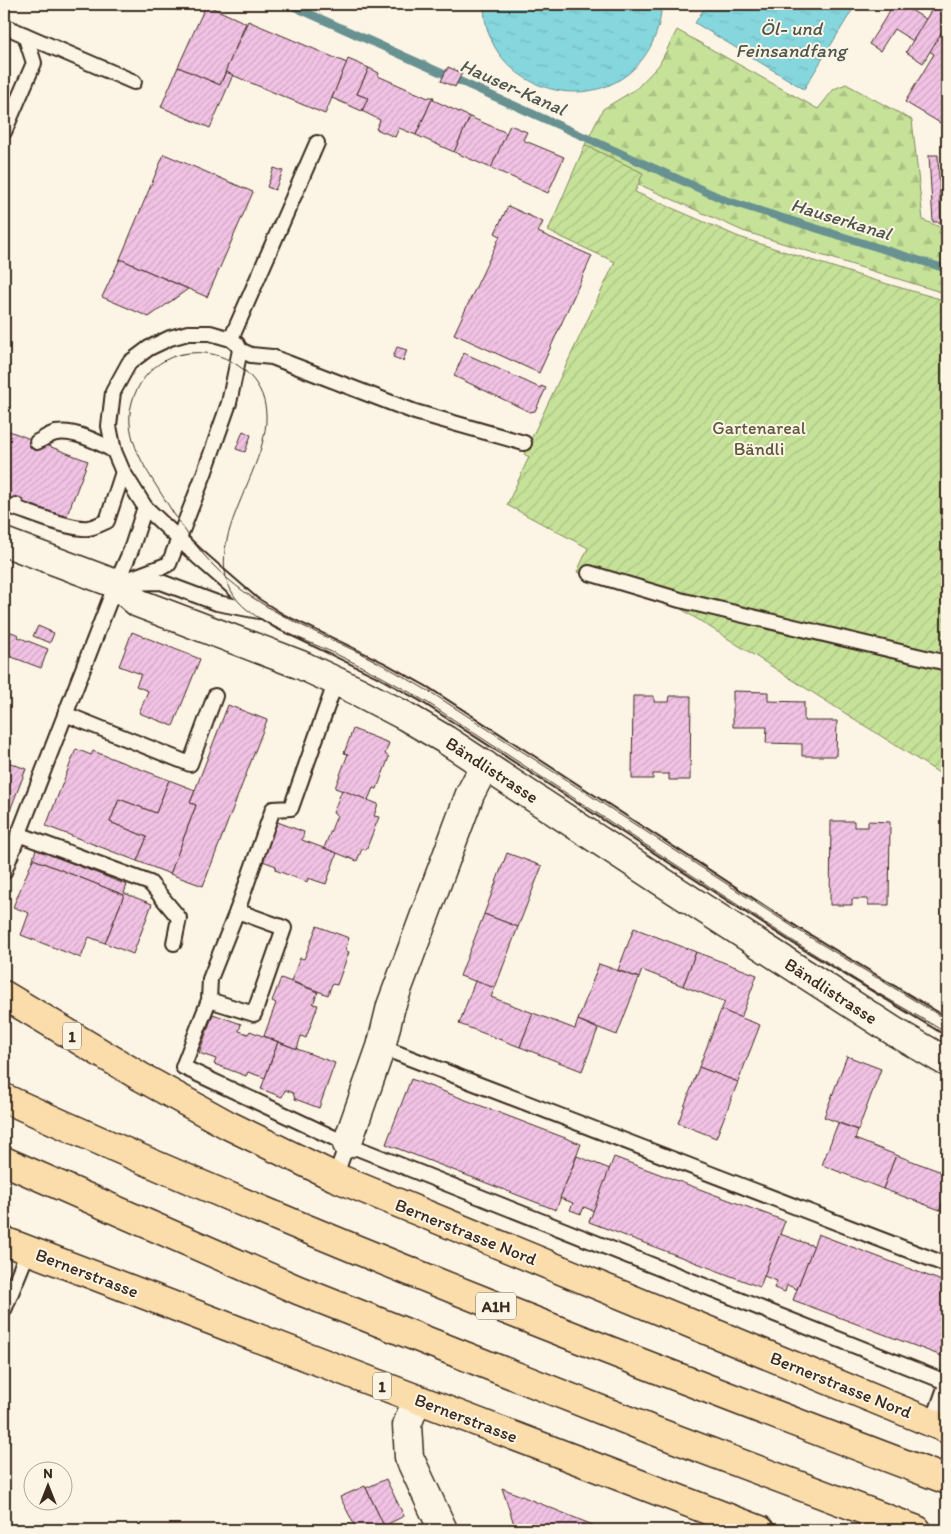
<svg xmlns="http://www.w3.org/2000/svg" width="951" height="1534" font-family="Itim,sans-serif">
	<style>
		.forest { fill: url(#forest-firs); stroke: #80865c }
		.garden { fill: url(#garden-furrows); stroke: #80865c }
		.water { fill: url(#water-ripples); stroke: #679191 }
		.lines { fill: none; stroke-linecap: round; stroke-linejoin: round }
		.stream { stroke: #679191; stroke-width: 8 }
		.building { fill: url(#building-hatch); stroke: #3b2a1e }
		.lane-casing { stroke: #3b2a1e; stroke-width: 18 }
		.street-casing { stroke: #3b2a1e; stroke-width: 31 }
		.secondary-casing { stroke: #3b2a1e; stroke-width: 31 }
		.primary-casing { stroke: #3b2a1e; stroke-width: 31 }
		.highway-casing { stroke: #3b2a1e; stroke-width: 31 }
		.lane { stroke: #fcf5e5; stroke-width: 14 }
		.street { stroke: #fcf5e5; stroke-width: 28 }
		.secondary { stroke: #fcf5e5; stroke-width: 28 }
		.primary { stroke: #fbddab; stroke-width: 28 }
		.highway { stroke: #fbddab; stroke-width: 28 }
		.tram { stroke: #3b2a1e; stroke-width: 1 }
		.labels { text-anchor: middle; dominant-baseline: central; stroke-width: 4; stroke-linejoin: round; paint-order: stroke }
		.shield { fill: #fcf5e5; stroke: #75675a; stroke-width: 1 }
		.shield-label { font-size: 16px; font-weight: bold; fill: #3b2a1e }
		.park-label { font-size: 18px; fill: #5e583d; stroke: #fcf5e5 }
		.street-label { font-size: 18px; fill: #3b2a1e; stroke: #fcf5e5 }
		.water-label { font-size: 19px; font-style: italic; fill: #4e554e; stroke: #fcf5e5 }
	</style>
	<defs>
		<pattern id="forest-firs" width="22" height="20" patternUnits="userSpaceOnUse" patternTransform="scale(1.25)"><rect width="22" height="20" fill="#c6e299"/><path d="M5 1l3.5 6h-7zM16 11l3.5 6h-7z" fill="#abc283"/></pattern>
		<pattern id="garden-furrows" width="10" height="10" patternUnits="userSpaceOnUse" patternTransform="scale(1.25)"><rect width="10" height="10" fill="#c6e299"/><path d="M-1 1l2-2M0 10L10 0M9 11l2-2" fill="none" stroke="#abc283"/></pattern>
		<pattern id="water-ripples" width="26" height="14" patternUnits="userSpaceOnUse" patternTransform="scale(1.25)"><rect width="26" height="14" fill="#85d6dd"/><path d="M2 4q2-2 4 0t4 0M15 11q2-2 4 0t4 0" fill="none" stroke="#74b8bd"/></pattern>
		<pattern id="building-hatch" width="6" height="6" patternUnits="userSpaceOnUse" patternTransform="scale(1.25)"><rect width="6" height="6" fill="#f1c2e4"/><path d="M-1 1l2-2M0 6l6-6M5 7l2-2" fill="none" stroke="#d0a7c3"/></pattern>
	</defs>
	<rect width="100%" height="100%" fill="#fcf5e5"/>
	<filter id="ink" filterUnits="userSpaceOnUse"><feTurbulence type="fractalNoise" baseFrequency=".02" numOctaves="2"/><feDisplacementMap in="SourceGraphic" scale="10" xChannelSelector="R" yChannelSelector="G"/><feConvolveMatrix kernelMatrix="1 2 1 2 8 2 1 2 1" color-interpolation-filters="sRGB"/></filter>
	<g filter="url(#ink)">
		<path class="forest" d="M677 30 818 109 834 89 846 84 912 120 923 220 947 230V294L743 231 638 184 642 173 585 145 603 109 636 89 659 65Z"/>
		<path class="garden" d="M585 145 643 173 635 192 739 237 870 279 947 301V778L675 605 577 572 588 548 507 505 529 457 524 454 615 262 548 231Z"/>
		<g class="water">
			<path d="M338 4H398C377 9 359 10 338 4Z"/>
			<path d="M484 4H661C662 20 656 37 648 51 602 126 483 91 484 4Z"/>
			<path d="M707 4H856L804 89 695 23Z"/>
		</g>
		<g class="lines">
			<path class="stream" d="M288 4 725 200 947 269"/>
		</g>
		<g class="building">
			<path d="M894 4H901L947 32V127L905 102 934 54 894 29 880 51 869 44Z"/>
			<path d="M935 4H947V23L923 63 906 52Z"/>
			<path d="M206 5 246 23 220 85 178 67Z"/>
			<path d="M248 21 347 63 325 114 225 72Z"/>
			<path d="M348 59 369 68 357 94 368 98 362 111 332 98Z"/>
			<path d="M178 67 220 85 226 72 233 75 210 128 161 107Z"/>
			<path d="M448 67 462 73 455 87 441 81Z"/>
			<path d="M369 68 379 73 378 76 428 98 429 97H433L416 135 399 128 395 137 376 129 380 120 362 111 368 98 357 94Z"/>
			<path d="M433 97H434L433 100 470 117 454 152 416 135Z"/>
			<path d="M470 117 507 133 491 168 454 152Z"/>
			<path d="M510 125 527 132 523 140 564 157 548 193 491 168Z"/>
			<path d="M164 154 253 192 207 297 120 259Z"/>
			<path d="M929 155H938L941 222H933Z"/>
			<path d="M274 168 283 171 275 190 267 187Z"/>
			<path d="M508 206 543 222 538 232 592 256 539 373 454 334 500 236 495 233Z"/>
			<path d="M120 259 188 289 149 317 102 297Z"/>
			<path d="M397 347 407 350 403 361 393 357Z"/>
			<path d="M464 353 540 388 541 386 546 388 535 411 530 412 454 376Z"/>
			<path d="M4 429 88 461 64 523 4 500Z"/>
			<path d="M243 431 251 435 245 452 236 449Z"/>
			<path d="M4 622 8 624 6 630 19 635 18 637 48 649 41 668 4 654Z"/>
			<path d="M38 626 54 633 50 643 33 636Z"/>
			<path d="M132 632 200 659 173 726 139 713 148 691 136 686 141 674 119 666Z"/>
			<path d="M733 691 768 692V701L804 702V721H837L836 756H802V744L766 743 767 727H733Z"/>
			<path d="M633 696H654V702H669L670 696H691L690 780H669V774H653V779H632Z"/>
			<path d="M228 705 267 720 203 886 170 874 196 805 190 803Z"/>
			<path d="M353 729 389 743 385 754 389 757 377 789 373 788 368 800 335 788 348 754 344 753Z"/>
			<path d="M76 749 91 755 93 751 169 780 156 813 119 799 110 822 147 837 137 861 46 826Z"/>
			<path d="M5 761 26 769 4 826V763Z"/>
			<path d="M169 780 195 790 190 803 196 805 170 874 137 861 147 837 110 822 119 799 156 813Z"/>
			<path d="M342 790 378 804 374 816 379 817 366 850 362 849 357 861 324 848 337 815 333 813Z"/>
			<path d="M275 821 304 832 302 840 337 853 326 884 308 878 307 882 275 870 276 866 260 860Z"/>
			<path d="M831 821H854V827H868V821L890 822 889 905H868V899H852V905H830Z"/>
			<path d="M36 849 127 885 124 893 152 904 133 954 105 943 124 895 33 859Z"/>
			<path d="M507 853 542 866 518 927 484 914Z"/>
			<path d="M33 859 124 895 105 943 89 937 81 958 21 935 29 913 13 907Z"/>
			<path d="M484 914 518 927 495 988 460 976Z"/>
			<path d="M317 926 349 938 345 950 349 952 337 985 332 984 328 995 291 981 300 958 304 959Z"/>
			<path d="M634 928 696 952 683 986 642 970 639 978 618 970Z"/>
			<path d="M696 952 757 975 741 1018 721 1010 725 1002 683 986Z"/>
			<path d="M599 964 639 978 617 1035 578 1020Z"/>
			<path d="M281 978 318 992 313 1004 318 1005 306 1038 301 1036 297 1049 264 1036 276 1003 272 1001Z"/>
			<path d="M475 981 495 988 491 997 533 1013 520 1047 459 1024Z"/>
			<path d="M721 1010 760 1025 738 1082 699 1067Z"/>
			<path d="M533 1013 575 1029 578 1020 598 1029 582 1071 520 1047Z"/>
			<path d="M213 1014 241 1024 239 1031 248 1034 250 1031 278 1042 265 1078 248 1072 246 1076 214 1064 216 1059 199 1053Z"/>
			<path d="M278 1042 335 1063 319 1108 295 1099 293 1093 285 1090 282 1097 261 1089Z"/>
			<path d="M847 1056 881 1069 858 1130 824 1117Z"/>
			<path d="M699 1067 738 1082 716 1138 678 1123Z"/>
			<path d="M411 1079 581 1144 556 1210 386 1144Z"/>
			<path d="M838 1123 858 1130 855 1139 896 1155 883 1189 822 1165Z"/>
			<path d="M896 1155 947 1174V1191L940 1210 883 1189Z"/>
			<path d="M577 1156 610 1169 594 1211 584 1207 581 1214 570 1210 573 1203 560 1198Z"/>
			<path d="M614 1157 785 1221 760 1287 589 1222Z"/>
			<path d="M947 1191V1213L940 1210Z"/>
			<path d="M780 1234 814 1246 797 1289 787 1285 785 1292 774 1288 777 1281 764 1276Z"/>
			<path d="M818 1234 947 1283V1358L793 1300Z"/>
			<path d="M386 1479 404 1516 384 1526 366 1488Z"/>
			<path d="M365 1486 384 1526 374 1530H357L340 1497Z"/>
			<path d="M502 1488 605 1530H516Z"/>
		</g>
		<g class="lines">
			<g class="lane-casing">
				<g id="lane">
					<path d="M4 26 25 35 34 63 4 132"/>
					<path d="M25 35 134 82"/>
					<path d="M231 339 317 143"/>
					<path d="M240 350 251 355 272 357 415 412 524 443"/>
					<path d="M37 442C43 439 50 434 56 433 74 430 99 442 114 451"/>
					<path d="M16 505 14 506 15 508C33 514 71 530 88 528 95 527 100 524 107 521L123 472"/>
					<path d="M589 573 680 600 947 663"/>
					<path d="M127 583 161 582 217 603 259 611"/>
					<path d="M116 584 169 564 204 474 229 403 240 350 237 344 231 339 210 333H188L170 338 149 348 129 363 113 392 109 426 114 451 123 472 145 507 198 557 252 604 279 621 381 670 424 694 795 935 947 1027"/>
					<path d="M65 714 190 764 215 696"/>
					<path d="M18 834 150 883 179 918 174 943"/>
					<path d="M4 872 116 584 131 550 145 507"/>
					<path d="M237 911 273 809 291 808 336 681"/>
					<path d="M209 1000 254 1014 284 928 237 911 210 979 209 1000 183 1067 347 1144 946 1382"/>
					<path d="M381 1047 947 1265"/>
					<path d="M335 1177 347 1144"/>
					<path d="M4 1310 28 1251"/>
					<path d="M933 1422 947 1382"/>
				</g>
			</g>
			<g class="street-casing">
				<g id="street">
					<path d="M347 1144 381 1047 391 1006 470 794 485 765"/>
					<path d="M417 1399 407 1425 409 1457 443 1530"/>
				</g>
			</g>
			<g class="secondary-casing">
				<path id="secondary" d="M4 542 116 584 138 603 301 665 357 691 405 716 446 740 661 881 895 1032 947 1062"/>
			</g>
			<g class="primary-casing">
				<g id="primary">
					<path d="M4 995 141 1077 228 1125 335 1177 947 1429"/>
					<path d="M4 1241 760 1530"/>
				</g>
			</g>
			<g class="highway-casing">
				<g id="highway">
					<path d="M4 1098C313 1238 630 1360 947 1480"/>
					<path d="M4 1161 298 1290 652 1430 917 1530"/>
				</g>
			</g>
			<use href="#lane" class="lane"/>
			<use href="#street" class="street"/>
			<use href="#secondary" class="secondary"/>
			<use href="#primary" class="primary"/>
			<use href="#highway" class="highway"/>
			<path class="tram" d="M947 1020 798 930 435 695C406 678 378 661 347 647 299 624 251 604 213 565 188 539 171 509 152 479 131 445 118 412 145 377 156 363 173 354 190 353 211 351 228 357 244 370 315 432 188 529 235 597 254 624 310 641 340 656 370 670 400 686 428 703L793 941 869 988 947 1033"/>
		</g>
	</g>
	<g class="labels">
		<g class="shield">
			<rect x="63" y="1022.5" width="18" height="27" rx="4"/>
			<rect x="476" y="1292.5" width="40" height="27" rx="4"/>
			<rect x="373" y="1372.5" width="18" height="27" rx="4"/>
		</g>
		<g class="shield-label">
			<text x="72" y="1036">1</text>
			<text x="496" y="1306">A1H</text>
			<text x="382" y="1386">1</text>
		</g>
		<g class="park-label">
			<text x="759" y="428">Gartenareal<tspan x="759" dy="21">Bändli</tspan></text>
		</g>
		<g class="street-label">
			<text transform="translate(492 770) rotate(33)">Bändlistrasse</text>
			<text transform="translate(831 991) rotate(33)">Bändlistrasse</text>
			<text transform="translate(466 1232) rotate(22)">Bernerstrasse Nord</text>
			<text transform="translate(87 1273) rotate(21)">Bernerstrasse</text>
			<text transform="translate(841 1385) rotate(22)">Bernerstrasse Nord</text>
			<text transform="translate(466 1418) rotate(21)">Bernerstrasse</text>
		</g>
		<g class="water-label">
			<text x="791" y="28">Öl- und<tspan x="791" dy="22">Feinsandfang</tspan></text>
			<text transform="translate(513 87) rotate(24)">Hauser-Kanal</text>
			<text transform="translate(841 219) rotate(17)">Hauserkanal</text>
		</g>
	</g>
	<rect width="951" height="1534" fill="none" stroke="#fcf5e5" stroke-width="20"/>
	<rect x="10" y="10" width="931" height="1514" fill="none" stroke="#3b2a1e" stroke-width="2" filter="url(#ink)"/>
	<g transform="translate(48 1486)"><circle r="24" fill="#fcf5e5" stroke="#afa495"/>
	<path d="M0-4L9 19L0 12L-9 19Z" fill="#3b2a1e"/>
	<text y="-8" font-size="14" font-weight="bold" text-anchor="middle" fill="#3b2a1e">N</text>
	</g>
</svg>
